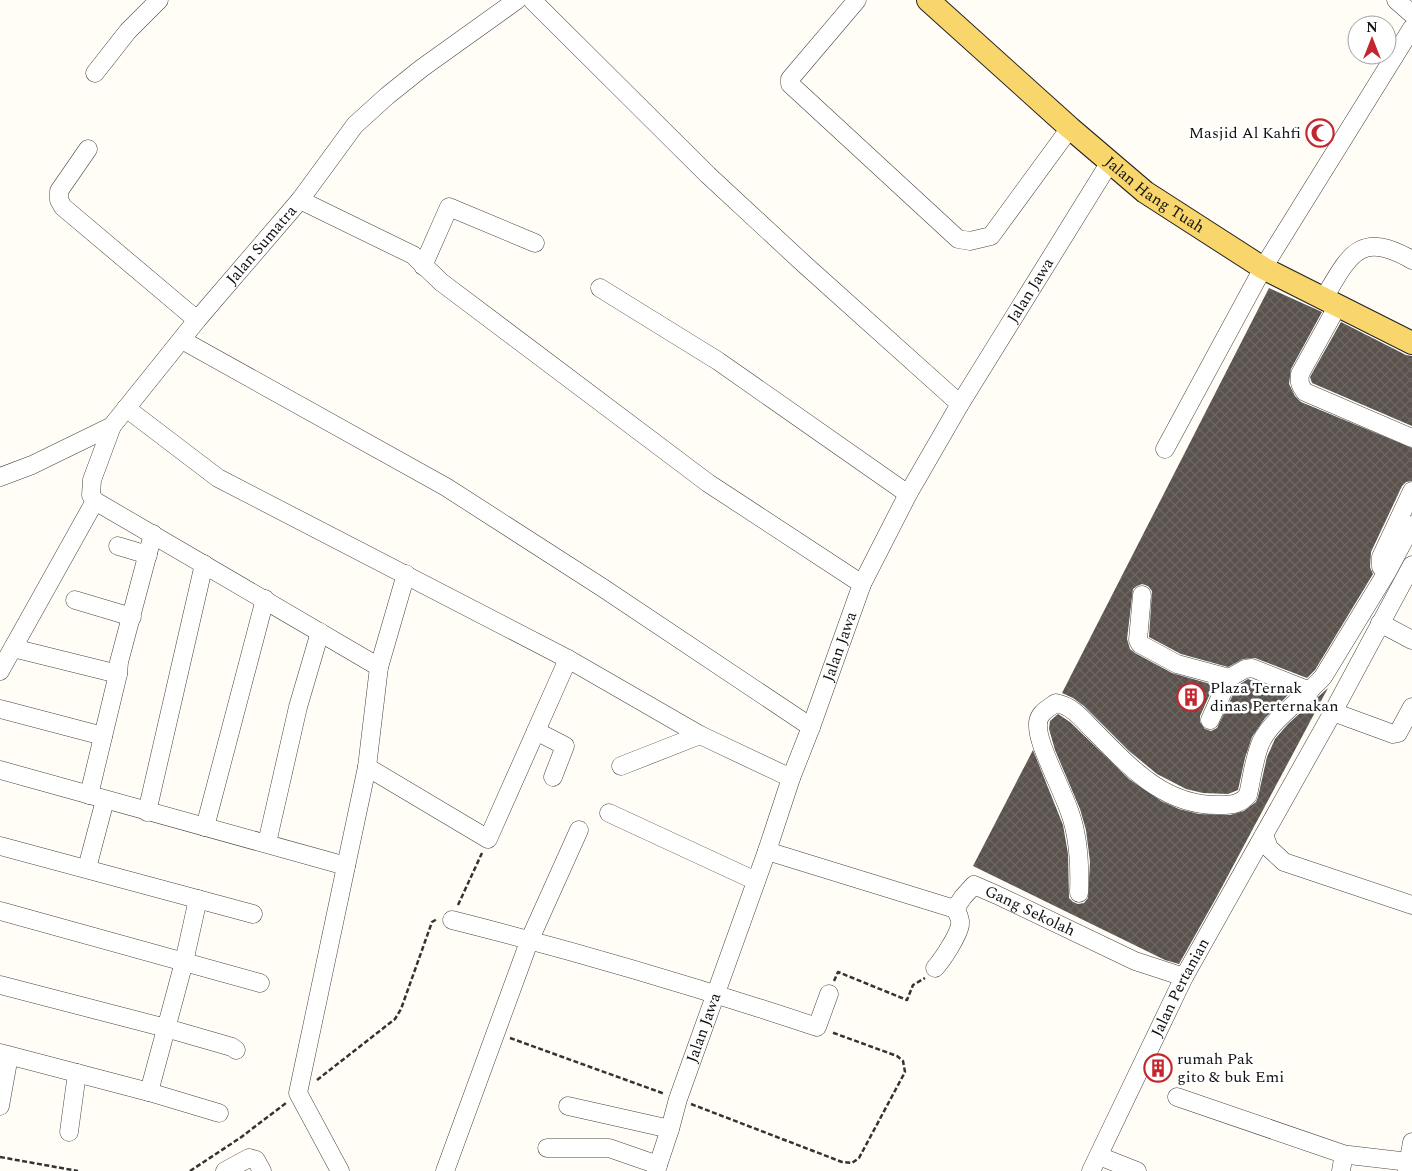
<svg xmlns="http://www.w3.org/2000/svg" width="1412" height="1171" font-family="Spectral,serif">
	<style>
		.building { fill: url(#building-cross-hatch) }
		.lines { fill: none; stroke-linecap: round; stroke-linejoin: round }
		.minor-casing { stroke: #444; stroke-width: 19 }
		.major-casing { stroke: #222; stroke-width: 24 }
		.path { stroke: #333; stroke-width: 2.5; stroke-dasharray: 5 2.5; stroke-linecap: butt }
		.minor { stroke: #fff; stroke-width: 18 }
		.major { stroke: #f9d66b; stroke-width: 22 }
		.labels { text-anchor: middle; dominant-baseline: central; stroke-width: 5; stroke-linejoin: round; paint-order: stroke }
		.poi-label { font-size: 16px; fill: #111; stroke: #fff; text-anchor: start }
		.street-label { font-size: 16px; fill: #111; stroke: #fff }
	</style>
	<defs>
		<pattern id="building-cross-hatch" width="8" height="8" patternUnits="userSpaceOnUse" patternTransform="scale(1.25)"><rect width="8" height="8" fill="#5a524d"/><path d="M0 0l8 8M0 8l8-8" fill="none" stroke="#6d6662"/></pattern>
	</defs>
	<rect width="100%" height="100%" fill="#fffdf5"/>
	<g class="building">
		<path d="M1269 288 1322 312 1291 369 1289 384 1295 396 1301 402 1412 448V481L1406 482 1402 486 1371 552 1370 567 1373 574 1315 670 1307 678 1255 658 1243 659 1228 667 1181 654 1149 637 1152 591 1148 586 1142 584 1137 586 1133 589 1127 639 1130 649 1135 653 1172 673 1214 685 1200 716V722L1205 729 1211 731 1217 728 1237 686 1248 679 1289 694 1265 718 1252 737 1245 758 1238 790 1228 794 1203 793 1186 789 1157 774 1129 751 1084 706 1073 698 1062 693Z"/>
		<path d="M1341 322 1406 355 1412 356V426L1312 383 1310 377Z"/>
		<path d="M1328 688 1216 898 1179 964 1165 960 973 866 1033 750 1063 825 1068 854 1069 898 1073 902 1078 904 1084 903 1088 898 1090 862 1086 830 1080 809 1055 750 1049 729 1050 721 1058 714 1070 722 1129 779 1161 801 1179 809 1199 814 1230 815 1244 811 1256 802 1258 797 1267 757 1275 739 1288 724Z"/>
		<path d="M1157 1057 1169 1062 1161 1076 1149 1074Z"/>
	</g>
	<g class="lines">
		<g class="minor-casing">
			<g id="minor">
				<path d="M532 0 708 175 804 264 960 404"/>
				<path d="M857 0 790 79V84L958 239 970 241 991 236 1070 128"/>
				<path d="M1396 0 1412 14"/>
				<path d="M95 73 128 31 159 0"/>
				<path d="M88 149 59 191V200L63 207 197 320"/>
				<path d="M300 200 413 255 441 282 708 483 862 584"/>
				<path d="M423 266 449 207 535 243"/>
				<path d="M600 288 718 361 908 494"/>
				<path d="M1324 298C1350 254 1360 230 1412 260"/>
				<path d="M1338 305 1300 374C1299 382 1300 386 1305 392L1412 438"/>
				<path d="M182 340 446 487 603 588 811 727"/>
				<path d="M126 408 218 478 568 659 700 735 791 778"/>
				<path d="M112 426 92 480 91 495 95 501 379 667"/>
				<path d="M1165 449 1263 268 1412 28"/>
				<path id="s1" d="M0 477 32 465 112 426 197 320 300 200 355 125 387 96 422 68 517 0"/>
				<path d="M118 546 148 555"/>
				<path d="M1386 572 1381 567V557L1412 491"/>
				<path d="M1142 595 1138 640 1140 644 1177 664 1229 678"/>
				<path d="M75 600 132 617"/>
				<path d="M1380 623 1412 640"/>
				<path d="M13 648 118 674"/>
				<path d="M0 671 95 501"/>
				<path d="M0 709 103 736"/>
				<path d="M1333 712 1393 734 1398 733 1412 707"/>
				<path d="M1210 720 1229 678 1245 669 1252 668 1310 691"/>
				<path d="M536 731 565 746 553 777"/>
				<path d="M621 766 700 735"/>
				<path d="M367 767 488 839 568 659"/>
				<path d="M0 770 346 866"/>
				<path d="M89 795 118 674 119 662 153 534"/>
				<path d="M147 812 204 564"/>
				<path d="M609 813 756 881"/>
				<path d="M205 827 265 599"/>
				<path d="M1264 835 1269 848 1284 862 1412 905"/>
				<path d="M267 843 298 707 320 632"/>
				<path d="M0 846 253 914"/>
				<path id="s2" d="M767 851 955 909 963 897 974 885 997 895 1135 961 1184 977"/>
				<path d="M87 868 105 800"/>
				<path d="M1079 893C1080 867 1079 838 1070 813 1062 790 1050 768 1042 745 1040 739 1038 732 1038 726 1037 714 1047 709 1056 703 1073 706 1083 720 1095 732 1131 768 1165 807 1221 805 1232 805 1241 804 1248 795 1252 777 1254 758 1261 742 1272 719 1305 697 1323 677L1387 572 1412 525"/>
				<path d="M0 911 260 983"/>
				<path d="M452 920C575 951 697 987 817 1027L829 994"/>
				<path d="M935 968C943 959 958 936 960 925 961 919 958 914 955 909"/>
				<path d="M0 985 166 1028 232 1047 236 1050"/>
				<path d="M0 1053 149 1092 219 1113"/>
				<path d="M149 1092 184 962 198 899"/>
				<path d="M1177 1097 1346 1155"/>
				<path d="M0 1106 9 1056"/>
				<path d="M568 1106 670 1129"/>
				<path d="M69 1132 77 1073"/>
				<path d="M547 1148H609L658 1165"/>
				<path d="M1099 1156 1137 1171"/>
				<path d="M225 1171 249 1158 256 1160 262 1171"/>
				<path d="M340 1171 298 1093 367 767 379 667 406 574"/>
				<path d="M445 1171 530 939 579 830"/>
				<path id="s3" d="M656 1171 670 1129 678 1099 767 851 791 778 811 727 862 584 908 494 960 404 1110 162"/>
				<path id="s4" d="M1091 1171 1184 977 1333 712 1412 565"/>
				<path d="M1341 1171 1343 1159 1349 1155 1409 1162"/>
				<path d="M1407 1171 1412 1142"/>
			</g>
		</g>
		<g class="major-casing">
			<g id="major">
				<path id="s5" d="M928 0 1070 128 1145 192 1263 268 1412 343"/>
			</g>
		</g>
		<g class="path">
			<path d="M458 905 482 853"/>
			<path d="M834 981 838 972 907 1000 913 985 925 978"/>
			<path d="M510 1038 665 1094"/>
			<path d="M317 1080 395 1019 401 1009 432 922 437 919"/>
			<path d="M691 1104 842 1162 852 1163 859 1158 905 1072 903 1061 897 1056 831 1032"/>
			<path d="M0 1157 78 1171"/>
			<path d="M190 1171 240 1138 286 1103"/>
		</g>
		<use href="#minor" class="minor"/>
		<use href="#major" class="major"/>
	</g>
	<defs>
		<g id="mosque-ring" transform="scale(1.4375)"><circle r="9.5" fill="#fff" stroke="#c4262e" stroke-width="1.5"/><path d="M3.5-4.9A6 6 0 1 0 3.5 4.9A5 5 0 1 1 3.5-4.9Z" fill="#c4262e"/></g>
		<g id="building-ring" transform="scale(1.4375)"><circle r="9.5" fill="#fff" stroke="#c4262e" stroke-width="1.5"/><path d="M-4-6H4V6H1V3H-1V6H-4ZM-2.5-4.3h1.7v1.8h-1.7ZM.8-4.3h1.7v1.8H.8ZM-2.5-1h1.7V.8h-1.7ZM.8-1h1.7V.8H.8Z" fill="#c4262e"/></g>
	</defs>
	<g fill-rule="evenodd">
		<use href="#mosque-ring" x="1320" y="133"/>
		<use href="#building-ring" x="1191" y="697"/>
		<use href="#building-ring" x="1158" y="1068"/>
	</g>
	<g class="labels">
		<g class="poi-label">
			<text x="1301" y="133" text-anchor="end">Masjid Al Kahfi</text>
			<text x="1210" y="688">Plaza Ternak<tspan x="1210" dy="18">dinas Perternakan</tspan></text>
			<text x="1177" y="1059">rumah Pak<tspan x="1177" dy="18">gito &amp; buk Emi</tspan></text>
		</g>
		<g class="street-label">
			<text stroke="none"><textPath href="#s5" startOffset="299">Jalan Hang Tuah</textPath></text>
			<text stroke="none"><textPath href="#s1" startOffset="358">Jalan Sumatra</textPath></text>
			<text stroke="none"><textPath href="#s3" startOffset="961">Jalan Jawa</textPath></text>
			<text stroke="none"><textPath href="#s3" startOffset="556">Jalan Jawa</textPath></text>
			<text stroke="none"><textPath href="#s2" startOffset="289">Gang Sekolah</textPath></text>
			<text stroke="none"><textPath href="#s4" startOffset="204">Jalan Pertanian</textPath></text>
			<text stroke="none"><textPath href="#s3" startOffset="151">Jalan Jawa</textPath></text>
		</g>
	</g>
	<g transform="translate(1372 40)"><circle r="24" fill="#ffffff" stroke="#a0a0a0"/>
	<path d="M0-4L9 19L0 12L-9 19Z" fill="#c4262e"/>
	<text y="-8" font-size="14" font-weight="bold" text-anchor="middle" fill="#111111">N</text>
	</g>
</svg>
